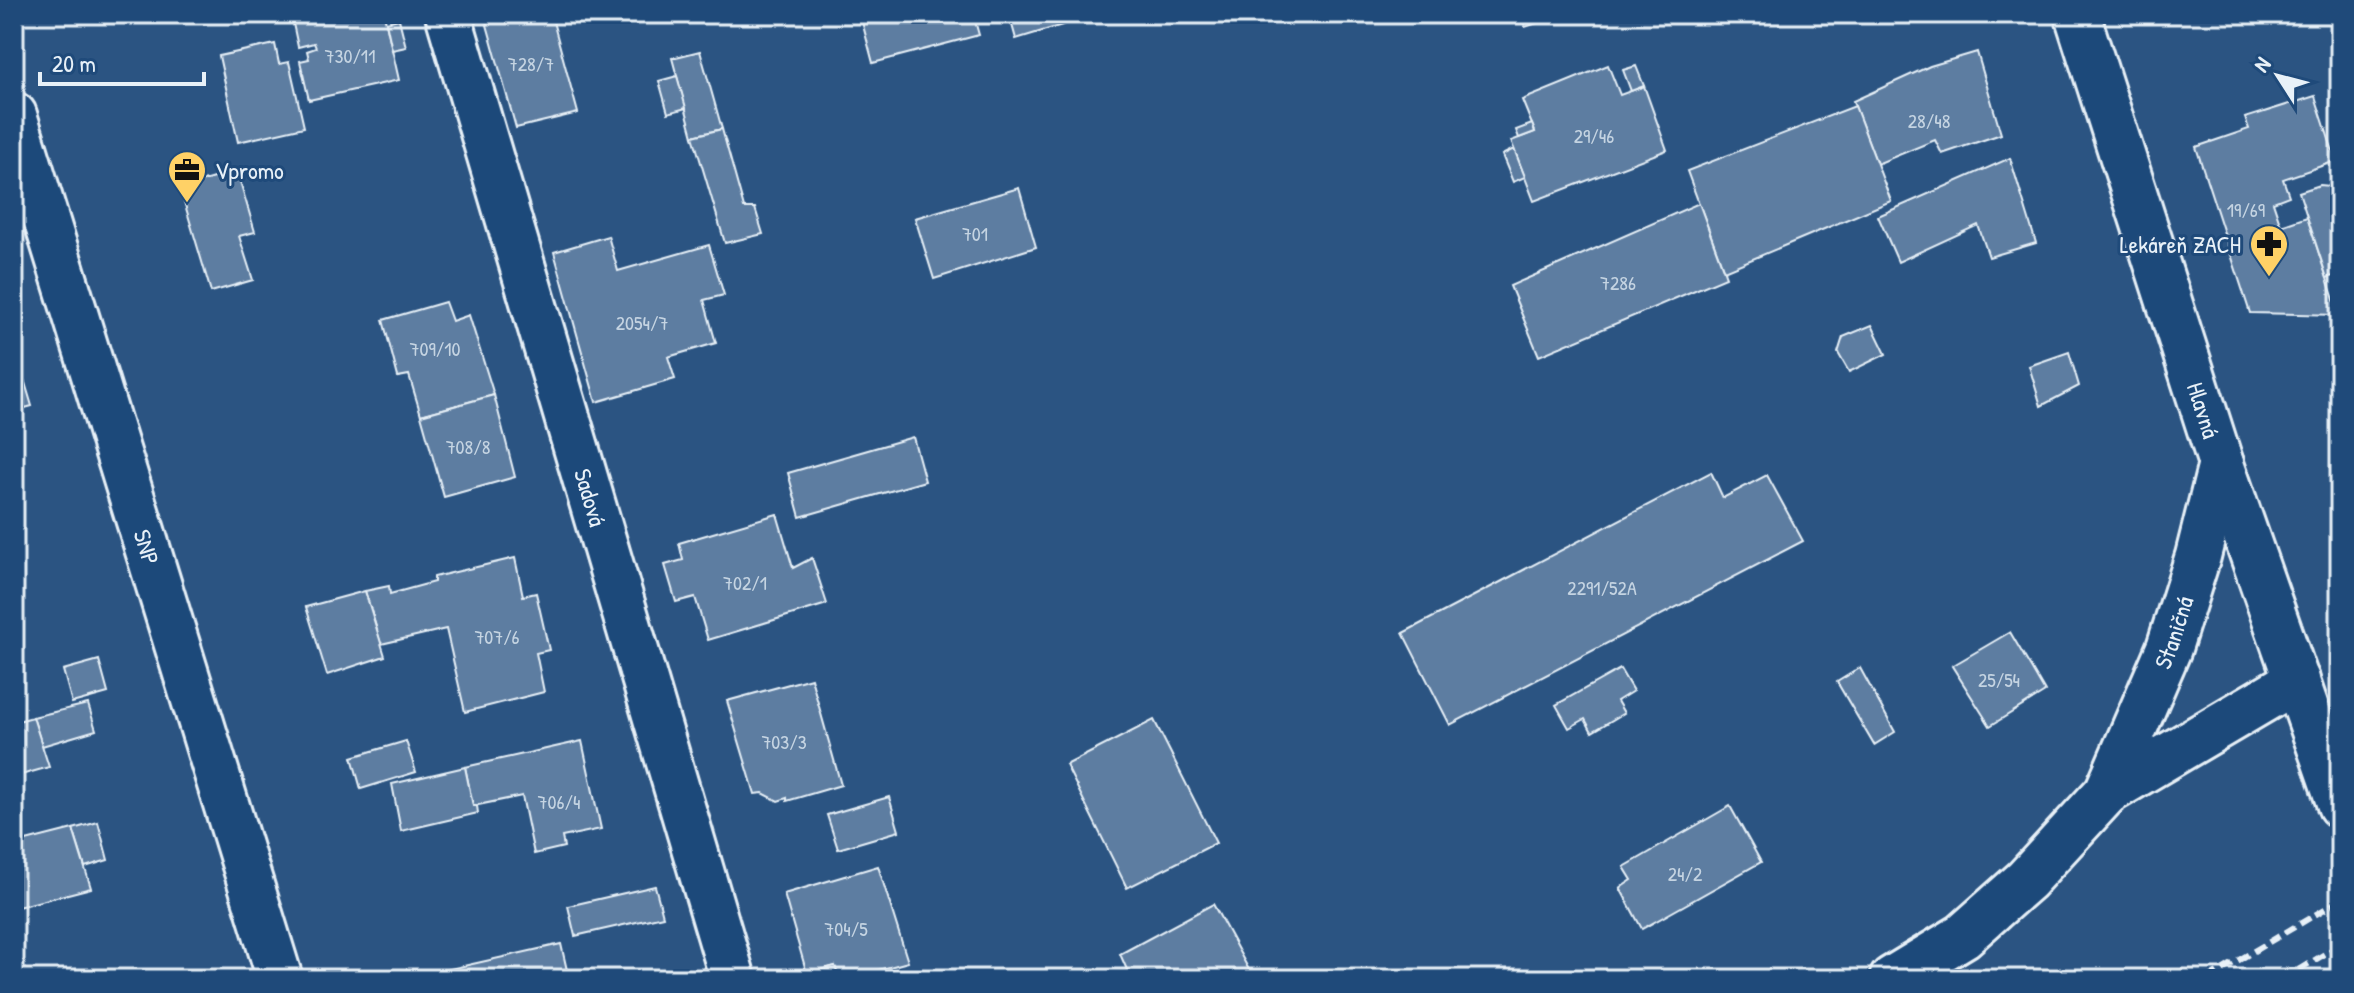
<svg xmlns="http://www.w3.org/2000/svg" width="2354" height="993" font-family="'Patrick Hand',sans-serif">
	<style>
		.building { fill: #5d7da1; stroke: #e8f1f8; stroke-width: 2 }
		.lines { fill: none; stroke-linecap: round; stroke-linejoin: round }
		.minor-casing { stroke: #e8f1f8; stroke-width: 50 }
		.minor { stroke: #1f4a7a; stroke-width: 44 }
		.rail { stroke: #e8f1f8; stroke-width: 6; stroke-dasharray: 12 6; stroke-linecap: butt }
		.labels { text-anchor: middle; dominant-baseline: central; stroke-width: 6; stroke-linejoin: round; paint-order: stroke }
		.number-label { font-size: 20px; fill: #c5d4e2 }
		.poi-label { font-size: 24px; fill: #e8f1f8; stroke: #1f4a7a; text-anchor: start }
		.street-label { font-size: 24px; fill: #e8f1f8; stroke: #1f4a7a }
	</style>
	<rect width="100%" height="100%" fill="#2b5482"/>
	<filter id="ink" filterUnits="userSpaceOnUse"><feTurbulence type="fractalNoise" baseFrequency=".0125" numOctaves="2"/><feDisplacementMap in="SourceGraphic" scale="16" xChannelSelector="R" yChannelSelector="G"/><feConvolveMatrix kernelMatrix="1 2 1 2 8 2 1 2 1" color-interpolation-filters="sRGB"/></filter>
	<g filter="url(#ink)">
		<g class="building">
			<path d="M291 14H384L399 80 309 100 300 61 309 59 307 51 316 48 314 43 298 47Z"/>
			<path d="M484 14H551L578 113 516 128Z"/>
			<path d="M860 14H973L979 35 873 63Z"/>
			<path d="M1009 14H1066L1069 23 1016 39Z"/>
			<path d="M1521 14H1565L1525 27Z"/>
			<path d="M399 19 406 47 392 50 386 22Z"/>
			<path d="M275 44 279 64 289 62 304 127 238 142 219 56Z"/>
			<path d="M700 51 722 129 693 136 672 58Z"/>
			<path d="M1977 52 2001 134 1942 154 1935 140 1877 164 1853 101 1930 66Z"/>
			<path d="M1608 65 1620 95 1644 86 1667 150 1534 201 1511 141 1535 132 1522 100Z"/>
			<path d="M1636 66 1644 86 1631 91 1623 70Z"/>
			<path d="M677 76 686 108 668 113 659 81Z"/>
			<path d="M2315 96 2336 161 2283 179 2289 196 2273 202 2281 226 2307 217 2339 315 2250 313 2196 147 2249 129 2245 118Z"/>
			<path d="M1855 106 1891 201 1724 271 1687 171Z"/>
			<path d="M1532 124 1535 132 1519 138 1516 130Z"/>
			<path d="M722 129 744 208H755L763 234 725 243 693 136Z"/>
			<path d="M1514 149 1525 177 1513 182 1502 155Z"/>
			<path d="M2010 158 2036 243 1989 257 1978 225 1898 262 1878 216Z"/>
			<path d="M237 171 255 232 239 236 253 280 211 292 180 188Z"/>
			<path d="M2320 185 2340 187V274L2327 278 2299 192Z"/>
			<path d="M1019 188 1036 247 934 279 915 218Z"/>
			<path d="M1699 203 1726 277 1539 356 1510 286Z"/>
			<path d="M608 236 618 271 709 245 724 295 704 300 716 343 668 357 675 379 596 402 554 252Z"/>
			<path d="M445 302 452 321 469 315 494 395 421 415 409 375 398 377 383 320Z"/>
			<path d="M1872 325 1886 354 1849 372 1838 353 1843 337Z"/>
			<path d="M14 346 32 406 14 411Z"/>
			<path d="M2069 352 2079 386 2041 406 2029 366Z"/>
			<path d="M494 395 515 477 444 497 421 415Z"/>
			<path d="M913 437 925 481 800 517 788 473Z"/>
			<path d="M1711 472 1723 498 1767 475 1803 541 1450 725 1403 633Z"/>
			<path d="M777 514 793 568 812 558 827 604 708 640 695 597 676 602 665 565 683 560 679 543Z"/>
			<path d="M515 558 523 596 536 593 549 650 536 653 544 692 465 712 446 629 381 644 365 591 389 586 390 594 434 582V577Z"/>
			<path d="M365 591 385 656 327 675 306 607Z"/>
			<path d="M2010 632 2045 692 1990 726 1952 666Z"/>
			<path d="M99 660 108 693 72 703 63 670Z"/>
			<path d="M1860 668 1895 732 1874 745 1837 682Z"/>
			<path d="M1620 669 1633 691 1617 701 1624 713 1592 732 1585 719 1569 728 1556 705Z"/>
			<path d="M811 678 841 785 787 801V798L778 801 763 793 755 794 727 701Z"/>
			<path d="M88 704 96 730 42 746 33 717Z"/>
			<path d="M33 717 49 767 14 777V722Z"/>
			<path d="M1154 720 1216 843 1127 888 1066 765Z"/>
			<path d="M406 741 416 772 361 789 352 757Z"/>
			<path d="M582 741 601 829 562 837 564 847 534 854 522 796 473 806 465 767Z"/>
			<path d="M465 767 473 806H477L478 813 401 831 392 784Z"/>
			<path d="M889 797 899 831 838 849 827 815Z"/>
			<path d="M1730 806 1761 862 1642 929 1620 888 1632 880 1624 867Z"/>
			<path d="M98 822 108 860 85 867 73 829Z"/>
			<path d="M73 829 91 888 14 908V844Z"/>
			<path d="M878 866 908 962 845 979H839L835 966 807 974 784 894Z"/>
			<path d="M655 886 663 916 575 936 568 906Z"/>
			<path d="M1213 904 1254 979H1131L1120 954Z"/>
			<path d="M561 944 569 979H430L428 974Z"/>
			<path d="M835 966 839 979H808L807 974Z"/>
		</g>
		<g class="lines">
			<g class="minor-casing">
				<g id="minor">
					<path id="s1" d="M448 14 733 979"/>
					<path id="s2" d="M2077 14 2221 464 2340 805"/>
					<path id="s3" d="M14 115 280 979"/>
					<path d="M2107 792 2297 680"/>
					<path id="s4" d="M1892 979 1963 936 2026 880 2107 792 2169 648 2198 556 2221 464"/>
				</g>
			</g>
			<use href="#minor" class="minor"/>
			<g class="rail">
				<path d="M2207 979 2340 900"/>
				<path d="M2283 979 2340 945"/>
			</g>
		</g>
	</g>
	<defs>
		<g id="office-pin" transform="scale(2)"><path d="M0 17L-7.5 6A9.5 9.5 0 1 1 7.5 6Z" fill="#ffd166" stroke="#1f4a7a"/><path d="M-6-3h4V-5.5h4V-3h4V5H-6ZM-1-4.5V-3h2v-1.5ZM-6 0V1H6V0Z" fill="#111"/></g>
		<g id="pharmacy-pin" transform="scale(2)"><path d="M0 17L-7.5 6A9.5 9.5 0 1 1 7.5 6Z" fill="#ffd166" stroke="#1f4a7a"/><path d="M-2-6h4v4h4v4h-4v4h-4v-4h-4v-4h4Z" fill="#111"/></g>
	</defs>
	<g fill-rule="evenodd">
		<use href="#office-pin" x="187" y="170"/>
		<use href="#pharmacy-pin" x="2269" y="244"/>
	</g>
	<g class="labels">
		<g class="number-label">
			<text x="350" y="55">730/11</text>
			<text x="531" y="63">728/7</text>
			<text x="1929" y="120">28/48</text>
			<text x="1594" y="135">29/46</text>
			<text x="2246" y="209">19/69</text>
			<text x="975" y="233">701</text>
			<text x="1618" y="282">7286</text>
			<text x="642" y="322">2054/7</text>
			<text x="435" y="348">709/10</text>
			<text x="468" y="446">708/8</text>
			<text x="745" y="582">702/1</text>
			<text x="1602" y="587">2291/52A</text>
			<text x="497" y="636">707/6</text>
			<text x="1999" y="679">25/54</text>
			<text x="784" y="741">703/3</text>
			<text x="559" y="801">706/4</text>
			<text x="1685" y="873">24/2</text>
			<text x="846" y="928">704/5</text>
		</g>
		<g class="poi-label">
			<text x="215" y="170">Vpromo</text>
			<text x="2241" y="244" text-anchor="end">Lekáreň ZACH</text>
		</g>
		<g class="street-label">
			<text stroke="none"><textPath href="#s2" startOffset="416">Hlavná</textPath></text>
			<text stroke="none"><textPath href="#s1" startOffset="504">Sadová</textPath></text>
			<text stroke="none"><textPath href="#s3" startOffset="452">SNP</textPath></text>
			<text stroke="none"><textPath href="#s4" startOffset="460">Staničná</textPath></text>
		</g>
	</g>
	<rect width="2354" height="993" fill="none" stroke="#1f4a7a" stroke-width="48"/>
	<rect x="24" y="24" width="2306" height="945" fill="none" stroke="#e8f1f8" stroke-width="3" filter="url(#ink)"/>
	<g transform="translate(2278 76) rotate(306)" stroke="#1f4a7a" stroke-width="6" paint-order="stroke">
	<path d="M0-6L14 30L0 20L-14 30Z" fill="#e8f1f8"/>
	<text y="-12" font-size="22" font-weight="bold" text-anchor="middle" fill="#e8f1f8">N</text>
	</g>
	<path d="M40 72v12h164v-12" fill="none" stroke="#e8f1f8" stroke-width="4"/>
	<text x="52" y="72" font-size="24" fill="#e8f1f8" stroke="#1f4a7a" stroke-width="6" paint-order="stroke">20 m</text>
</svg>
